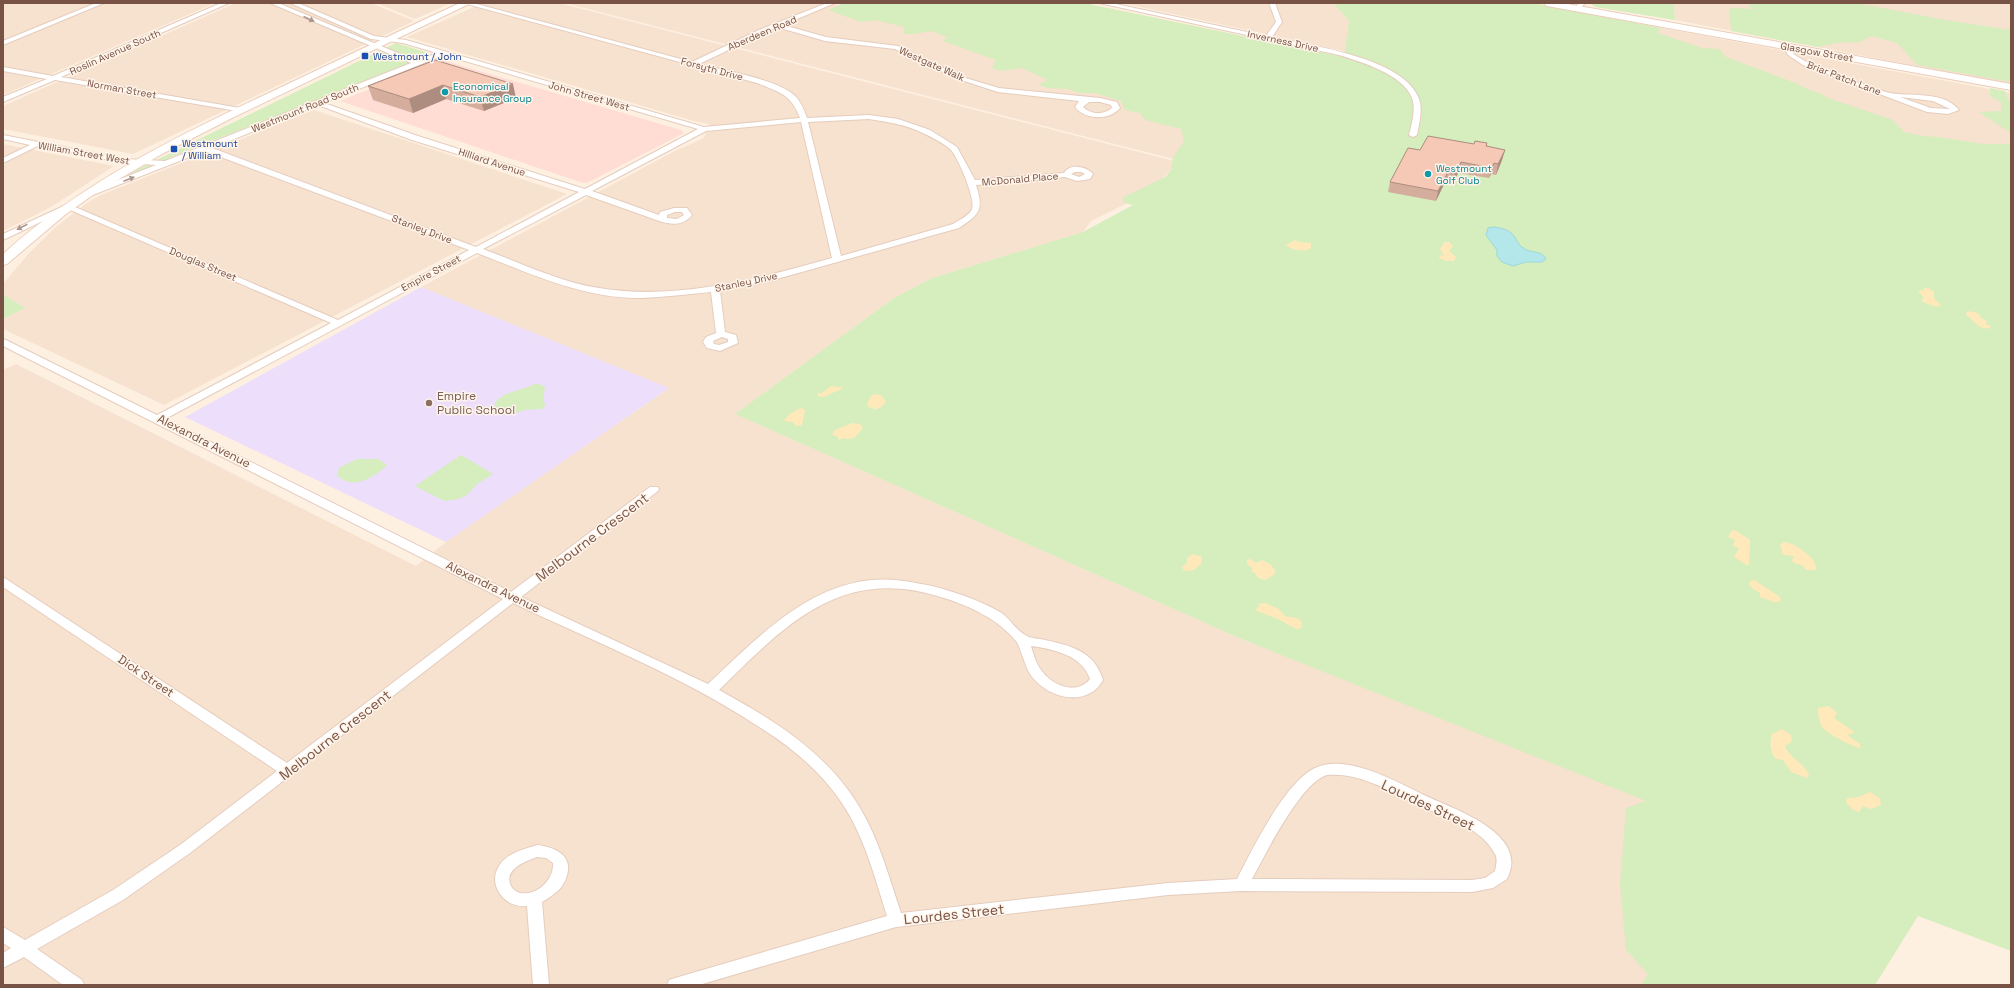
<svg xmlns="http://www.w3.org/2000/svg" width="2014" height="988" font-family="'Space Grotesk',sans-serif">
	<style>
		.residential { fill: #f7e1cf }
		.commercial { fill: #ffddd4 }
		.education { fill: #eddefb }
		.green { fill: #d6edbe }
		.sand { fill: #ffe9ba }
		.water { fill: #b4e7ea; stroke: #99d8dc }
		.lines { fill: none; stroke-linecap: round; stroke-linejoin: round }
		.street-casing { stroke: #e5cdbe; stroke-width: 2 }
		.secondary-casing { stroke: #ebcdbb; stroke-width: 2 }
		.street { fill: #fff; fill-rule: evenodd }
		.secondary { fill: #fff; fill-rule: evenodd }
		.wall { fill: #d4ad9d }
		.shaded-wall { fill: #ac8d7f }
		.building { fill: #f6c9b6; stroke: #ac8d7f }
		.oneway { fill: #ae978f }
		.transit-dot { fill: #1a4fb4; stroke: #fff4e9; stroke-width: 1.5 }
		.culture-dot { fill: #0f9aa8; stroke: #fff4e9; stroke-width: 1.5 }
		.education-dot { fill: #8d6e63; stroke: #fff4e9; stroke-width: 1.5 }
		.labels { text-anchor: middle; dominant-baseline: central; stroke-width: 3; stroke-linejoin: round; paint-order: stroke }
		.far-street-label { font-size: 10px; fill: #785245; stroke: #fff4e9 }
		.far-transit-label { font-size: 10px; fill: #164399; stroke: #fff4e9; text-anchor: start }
		.far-culture-label { font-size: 10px; fill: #0d838f; stroke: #fff4e9; text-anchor: start }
		.education-label { font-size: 12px; fill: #785e54; stroke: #fff4e9; text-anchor: start }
		.street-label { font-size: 12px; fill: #785245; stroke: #fff4e9 }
		.near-street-label { font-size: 14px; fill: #785245; stroke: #fff4e9 }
	</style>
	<rect width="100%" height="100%" fill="#fef0e1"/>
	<g class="residential">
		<path d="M3 3 171 4 215 3 3 95Z"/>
		<path d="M236 3H371L414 21 133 154 3 129V106Z"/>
		<path d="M376 3H451L415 19Z"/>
		<path d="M483 3H559L1178 162 1157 184 1138 198 1091 221 1083 232 932 278 894 298 735 414 1239 638 1710 826 1717 985H3V370L16 364 416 566 446 542 668 389 421 287 673 152 704 138 709 124 694 121 407 37Z"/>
		<path d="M565 3H830L905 22 1026 63 1196 126 1185 162Z"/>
		<path d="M1122 3H1333L1349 21 1345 51Z"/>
		<path d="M1674 3H1748L1749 7 1785 3H2011V84L1675 20Z"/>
		<path d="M1661 28 2011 93V148L1918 138 1754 68 1658 33Z"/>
		<path d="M314 110 567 194 164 405 3 329V319L25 308 3 294V284L30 252 57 226 87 203 101 195Z"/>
		<path d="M3 144 114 166 51 207 3 231Z"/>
	</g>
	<path class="commercial" d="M442 60 681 130 684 133 587 183 580 182 340 101Z"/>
	<path class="education" d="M421 287 669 388 446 542 185 417Z"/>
	<g class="green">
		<path d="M844 3H1084L1344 57 1349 21 1333 3H1533L1661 28 1658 33 1705 49 1708 48 1719 49 1726 57 1798 84C1807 91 1819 91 1828 98L1893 120 1904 132 1924 136 1939 137 1983 144H2011V951L1918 916 1875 985H1641L1648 974 1626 950 1620 883 1626 808 1646 801 1239 638 735 414 894 298 932 278 1083 232 1133 205 1125 203 1122 198 1165 177 1171 170 1173 157 1184 141 1181 129 1145 120 1140 113 1125 110 1121 101 1095 93H1080L1068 89 1048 88 1039 85 1047 80 1022 68 1002 71 992 68 996 60 943 41 947 37 1044 70 930 31 915 34H904V27L875 20 861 22 828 10Z"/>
		<path d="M1590 3H1674L1675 20 1595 7Z"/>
		<path d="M1748 3H1856L1946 20 2011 30V82L1917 65 1897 43 1871 36 1860 42 1836 43 1818 47 1731 31 1729 8 1757 9 1749 7Z"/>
		<path d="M396 43 429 53 404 66 173 156 151 169 119 181 140 168Z"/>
		<path d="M1990 88 2005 91 2011 106V135L2009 132 1979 112 2001 111V102L1990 96Z"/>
		<path d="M3 294 25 308 3 319Z"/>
		<path d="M534 384H539L545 387 543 401 546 405 542 409 524 410 511 415 508 408H497L494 404C504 390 520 392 534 384Z"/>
		<path d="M461 455 493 474 477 484 466 496 458 499 444 501 415 486Z"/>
		<path d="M357 459H378L387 465C379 474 361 485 349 482 345 481 341 478 337 476L339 468Z"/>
	</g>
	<g class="sand">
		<path d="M1295 240 1299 242 1311 243V248C1304 253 1292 250 1286 245Z"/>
		<path d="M1444 242H1449L1453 246 1449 251 1456 257 1454 261H1446L1439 258 1440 255 1444 256 1440 249Z"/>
		<path d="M1923 288H1929L1934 292V298L1940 304 1939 307 1930 305 1921 301 1924 298 1918 291 1920 290 1924 291Z"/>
		<path d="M1967 311 1978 313 1981 318 1987 321 1986 324 1991 326 1990 328C1979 331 1974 320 1966 315Z"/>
		<path d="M831 386 844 388 823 397 817 396 818 393H822Z"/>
		<path d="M874 394 881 395 886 402 880 408 873 410V407L869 408 867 405 870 397Z"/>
		<path d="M801 408 805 410 802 425 796 426 793 422 784 421C786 416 795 410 801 408Z"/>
		<path d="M852 423 860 424 863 428 854 438 847 439 844 438 839 440 837 436 832 435 835 430Z"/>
		<path d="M1735 530 1750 540 1749 563 1748 566 1734 557 1739 548 1733 546 1735 540 1728 537 1731 531Z"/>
		<path d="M1784 542C1795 543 1818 558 1816 570H1806L1802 565 1796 564 1791 561 1794 557 1793 556 1783 555 1780 545Z"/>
		<path d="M1193 554 1202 557 1201 564 1194 570 1184 571 1182 567 1187 563V558Z"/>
		<path d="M1250 559 1256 563 1262 560 1270 564 1275 570 1274 575 1265 580 1258 578 1255 573 1251 571 1253 569 1247 564V560Z"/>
		<path d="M1754 580 1780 597 1781 601 1774 602 1760 597V593L1753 589 1749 584 1750 581Z"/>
		<path d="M1265 603 1279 609 1285 616C1292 618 1296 616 1302 622L1301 628 1296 629 1278 619 1257 611 1256 609 1260 606 1258 604Z"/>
		<path d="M1829 706 1837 713 1834 718 1853 731V733L1847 735 1860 744 1861 747 1859 748C1850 745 1827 734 1822 727 1819 722 1818 713 1818 708Z"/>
		<path d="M1782 729 1791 735 1792 741 1785 746C1788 756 1803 763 1809 774L1807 778 1791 772 1783 760 1776 759C1770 752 1769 744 1772 734Z"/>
		<path d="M1870 792 1880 798 1881 805 1871 809 1863 806 1859 812 1852 809 1846 802 1847 798 1859 797Z"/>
	</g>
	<path class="water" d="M1494 227C1522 231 1511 243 1527 250 1534 253 1542 251 1546 259L1542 262H1526L1513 266 1502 262 1497 256V250L1486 235 1488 228Z"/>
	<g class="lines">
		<g class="street-casing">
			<g id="street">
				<path d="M96 3H104L3 45V41Z"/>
				<path d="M221 3H229L61 77 240 108H243V112L55 80 3 102V97L47 79 3 71V67L53 76Z"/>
				<path d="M270 3H278L417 61 437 53 403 43 371 39 290 3H298L374 36 406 40 704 127 800 118C791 94 779 92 757 83L463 3H473L692 62 759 30 827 3H835L783 25 826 37 898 46 962 77 999 88 1100 98 1117 102 1120 108C1109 121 1085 120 1075 107L1079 101 998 92 958 79 895 49 825 41 777 27 699 64C722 70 780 80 795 96 801 102 804 110 807 118L869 115 898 119 930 130 957 147 975 180 1064 173C1070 163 1086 166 1093 174L1090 179 1077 181 1065 177 976 185C984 210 980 214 959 228L766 282 720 291 725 332 736 335 738 343 720 351 707 348 703 342 706 337 716 333 711 292C688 294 664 297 641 298 584 299 529 273 477 253L165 419 511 592 650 487H658L659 489 658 491 521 597 708 684C754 641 805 586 872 580 892 578 912 582 932 586 955 592 979 600 1000 612 1010 618 1016 631 1027 636 1032 639 1039 638 1045 640 1072 646 1094 651 1103 680 1087 709 1046 698 1030 674 1025 666 1020 646 1016 641 999 620 970 606 944 598 842 564 786 624 719 690 772 719 828 753 860 808 879 840 889 877 901 913L1168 883 1237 879C1252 850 1285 782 1315 768 1347 753 1397 782 1426 796 1456 810 1530 834 1507 879L1493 888 1472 892 1241 891 1168 895 896 927 699 985H667L669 980 675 978 887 916C874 875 863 831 837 796 816 767 787 744 756 725 680 675 595 642 513 603L190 853 123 900 37 949 82 980 84 985H63L24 957 3 968V953L11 948 3 943V927L25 940 113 890 180 845 277 771 3 587V577L287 763 503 599 3 346V339L6 340 157 415 331 323 68 209 3 240V234L68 204 338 320 469 250 205 151 85 198H82V194L156 165 125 163 38 146 3 163V158L30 145 3 139V135L125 159 165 161 411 63ZM444 55 698 129 585 189 418 136 324 103ZM1089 102H1100L1111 105 1112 108C1104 115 1091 115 1083 107ZM318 105 412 140 579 192 476 247 212 148ZM869 119C888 122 908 125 925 134 933 138 945 144 951 150 958 158 976 199 972 209 969 216 959 220 953 224L841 256 808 122ZM801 122 832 258C758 279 676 301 599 288 559 282 521 263 483 249L586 195 662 222C674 225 684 225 692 215L687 208H674L660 212 659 215 592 191 706 131ZM1075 172H1081L1085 174 1079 177 1071 174ZM675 212H682L684 215 677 219 667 218V215ZM722 337 728 339V342L719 345 714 344 713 341ZM1031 646C1053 649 1082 655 1090 679 1075 697 1049 684 1039 667 1035 660 1033 653 1031 646ZM1327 775C1360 772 1391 792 1419 805 1444 817 1480 826 1495 854 1498 859 1496 866 1495 871L1485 878 1472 880 1252 879C1265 855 1301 782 1327 775Z"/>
				<path d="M1099 3H1111L1266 36 1276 22 1269 3H1275L1282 22 1272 37C1309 45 1405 58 1419 99 1423 111 1419 123 1417 135L1413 137 1409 135C1412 123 1416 110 1412 98 1403 74 1361 62 1339 55Z"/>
				<path d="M1579 3H1585L1579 10H1575L1574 9Z"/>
				<path d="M1786 44 1788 45C1790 47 1791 51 1793 53 1801 63 1870 87 1886 92 1908 98 1942 89 1959 110L1948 114 1927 112 1803 65 1788 55 1783 46ZM1900 97 1933 101 1950 109 1931 108Z"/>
				<path d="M537 845C555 847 575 856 566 878 564 884 560 890 555 893 551 897 546 899 542 902L549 985H533L527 906C504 909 485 883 501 863 510 852 525 849 537 845ZM537 857 546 858 553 863C554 880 537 896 520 893 517 892 512 889 511 886 503 869 526 861 537 857Z"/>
			</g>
		</g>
		<g class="secondary-casing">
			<g id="secondary">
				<path d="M460 3H471L230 119 162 154 97 192 66 214 7 264 3 265V254C82 183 175 137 271 92 334 62 397 32 460 3Z"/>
				<path d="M1543 3H1562L2011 84V90L1547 6Z"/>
			</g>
		</g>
		<use href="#street" class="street"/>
		<use href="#secondary" class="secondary"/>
	</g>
	<g class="wall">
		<path d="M435 60 516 98 484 111 446 99 413 113 373 100 368 86Z"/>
		<path d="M1487 143V146L1505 150 1502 160 1496 175 1491 174 1489 178 1458 173 1453 184 1445 182 1436 201 1388 192 1390 182 1420 150Z"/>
	</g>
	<g class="shaded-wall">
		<path d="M513 84 516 98 484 111 480 97Z"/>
		<path d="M443 85 446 99 413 113 409 99Z"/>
		<path d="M1505 150 1502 160 1496 175 1498 164Z"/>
		<path d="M1461 162 1458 173 1453 184 1455 174Z"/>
		<path d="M1494 163 1491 174 1489 178 1492 168Z"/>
		<path d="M1448 172 1445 182 1436 201 1438 191Z"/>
	</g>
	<g class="building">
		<path d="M435 60 513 84 480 97 443 85 409 99 368 86Z"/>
		<path d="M1428 136 1474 144 1475 141 1487 143 1486 146 1505 150 1498 164 1494 163 1492 168 1461 162 1455 174 1448 172 1438 191 1390 182 1408 148 1420 150Z"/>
	</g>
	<defs><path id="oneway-solid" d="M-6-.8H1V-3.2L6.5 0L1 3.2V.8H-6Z"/></defs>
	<g class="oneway">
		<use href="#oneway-solid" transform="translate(309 19) rotate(24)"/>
		<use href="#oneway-solid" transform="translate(129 179) rotate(-21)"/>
		<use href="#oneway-solid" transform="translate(22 227) rotate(153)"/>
	</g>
	<g class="transit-dot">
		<rect x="361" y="52" width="8" height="8" rx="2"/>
		<rect x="170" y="145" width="8" height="8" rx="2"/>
	</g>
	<g class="culture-dot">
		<circle cx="445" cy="92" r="4"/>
		<circle cx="1428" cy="174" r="4"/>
	</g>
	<circle class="education-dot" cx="429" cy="403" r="4"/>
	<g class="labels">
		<g class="far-street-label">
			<text transform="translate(762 33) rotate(-23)">Aberdeen Road</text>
			<text transform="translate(1283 41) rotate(12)">Inverness Drive</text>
			<text transform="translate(115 52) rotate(-24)">Roslin Avenue South</text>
			<text transform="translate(1817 52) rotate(10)">Glasgow Street</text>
			<text transform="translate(932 64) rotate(24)">Westgate Walk</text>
			<text transform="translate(712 69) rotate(15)">Forsyth Drive</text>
			<text transform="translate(1844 78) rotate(21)">Briar Patch Lane</text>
			<text transform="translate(122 89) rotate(10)">Norman Street</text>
			<text transform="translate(589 96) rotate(16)">John Street West</text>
			<text transform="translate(305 108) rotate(-22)">Westmount Road South</text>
			<text transform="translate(84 153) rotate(10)">William Street West</text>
			<text transform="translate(492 162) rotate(18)">Hilliard Avenue</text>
			<text transform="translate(1020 179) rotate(-5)">McDonald Place</text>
			<text transform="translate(422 229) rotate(21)">Stanley Drive</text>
			<text transform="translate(203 264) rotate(23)">Douglas Street</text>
			<text transform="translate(431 273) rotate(-28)">Empire Street</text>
			<text transform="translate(746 282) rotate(-12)">Stanley Drive</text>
		</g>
		<g class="far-transit-label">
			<text x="373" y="56">Westmount / John</text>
			<text x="182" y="143">Westmount<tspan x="182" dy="12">/ William</tspan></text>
		</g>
		<g class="far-culture-label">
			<text x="453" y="86">Economical<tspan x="453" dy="12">Insurance Group</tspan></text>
			<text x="1436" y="168">Westmount<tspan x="1436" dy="12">Golf Club</tspan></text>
		</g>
		<g class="education-label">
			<text x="437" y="396">Empire<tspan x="437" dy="14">Public School</tspan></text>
		</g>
		<g class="street-label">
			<text transform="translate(204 441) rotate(27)">Alexandra Avenue</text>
			<text transform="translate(493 587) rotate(26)">Alexandra Avenue</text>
			<text transform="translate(146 676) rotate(34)">Dick Street</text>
		</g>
		<g class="near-street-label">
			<text transform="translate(592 537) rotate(-37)">Melbourne Crescent</text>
			<text transform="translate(335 735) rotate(-38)">Melbourne Crescent</text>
			<text transform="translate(1428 805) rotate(25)">Lourdes Street</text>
			<text transform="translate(954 914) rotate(-6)">Lourdes Street</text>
		</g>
	</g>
	<rect width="2014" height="988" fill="none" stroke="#785245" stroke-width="8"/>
</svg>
